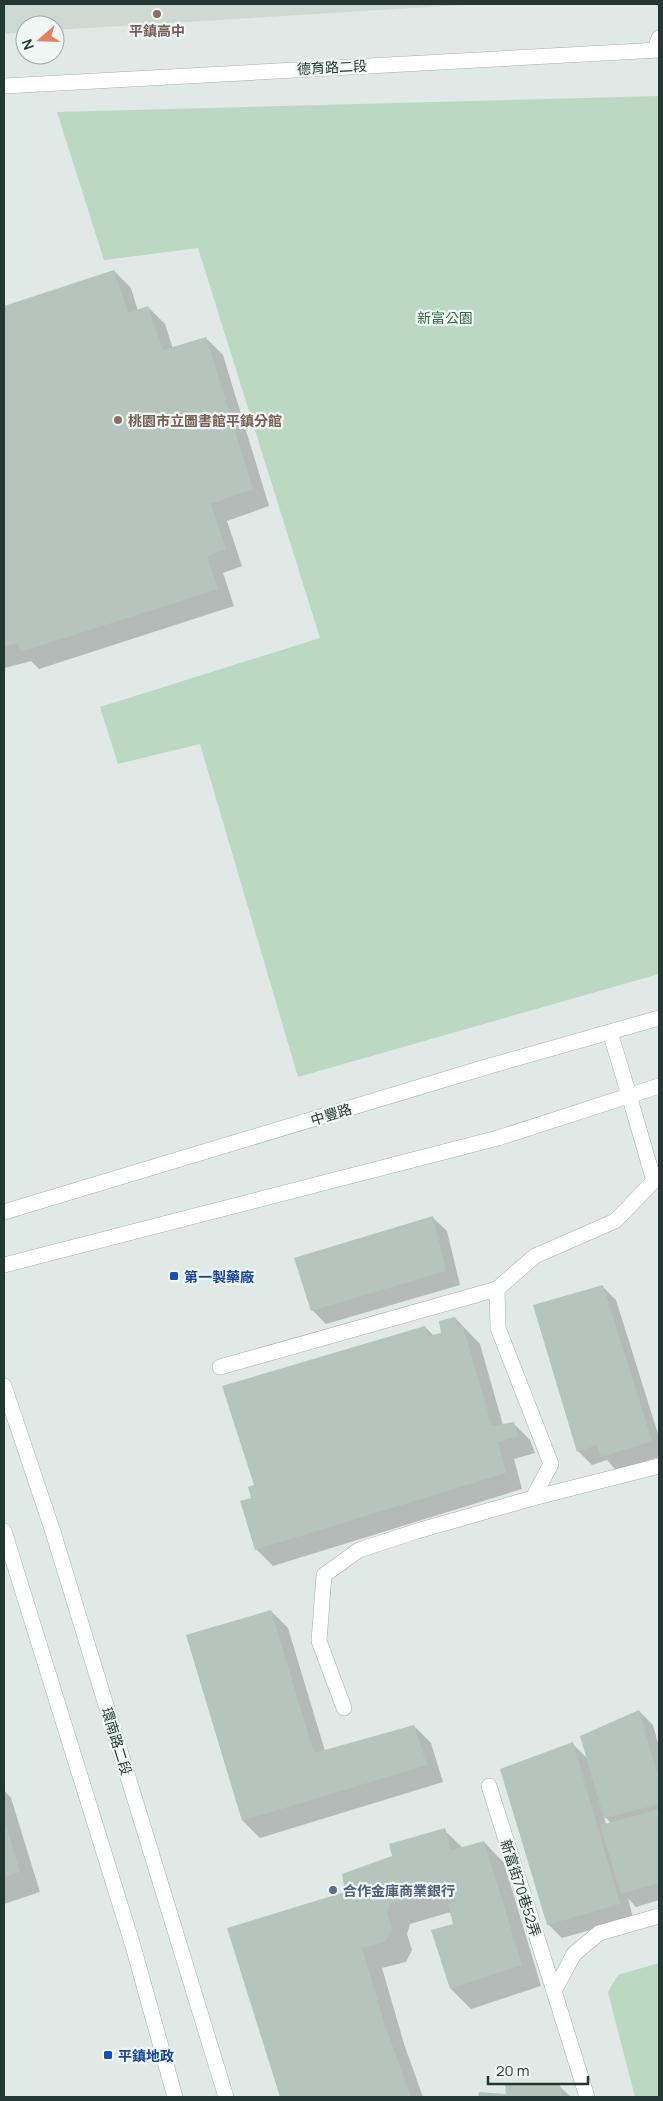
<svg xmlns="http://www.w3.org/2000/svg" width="663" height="2101" font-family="Manrope,'Noto Sans TC',sans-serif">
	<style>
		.built { fill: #cfd9d4 }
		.green { fill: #bbd8c2 }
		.shadow { fill: #0003; fill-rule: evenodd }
		.building { fill: #b6c4be }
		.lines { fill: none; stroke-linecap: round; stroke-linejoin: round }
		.lane-casing { stroke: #a4b0ac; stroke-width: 16 }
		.street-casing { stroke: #a4b0ac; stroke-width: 16 }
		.secondary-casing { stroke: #a1b4ac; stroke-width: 16 }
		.lane { stroke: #fff; stroke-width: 15 }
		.street { stroke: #fff; stroke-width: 15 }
		.secondary { stroke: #fff; stroke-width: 15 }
		.education-dot { fill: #8d6e63; stroke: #f0f6f3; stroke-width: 2 }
		.transit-dot { fill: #1a4fb4; stroke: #f0f6f3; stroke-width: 2 }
		.service-dot { fill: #5c6f8a; stroke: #f0f6f3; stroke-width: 2 }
		.labels { text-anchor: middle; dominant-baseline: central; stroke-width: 4.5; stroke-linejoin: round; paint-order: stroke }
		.education-label { font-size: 14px; font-weight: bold; fill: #785e54; stroke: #f0f6f3 }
		.street-label { font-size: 14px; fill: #233832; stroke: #f0f6f3 }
		.park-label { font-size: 14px; fill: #326a46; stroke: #f0f6f3 }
		.transit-label { font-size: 14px; font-weight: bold; fill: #164399; stroke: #f0f6f3; text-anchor: start }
		.service-label { font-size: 14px; font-weight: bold; fill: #4e5e75; stroke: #f0f6f3; text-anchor: start }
	</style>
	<rect width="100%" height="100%" fill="#e0e9e5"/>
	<path class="built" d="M4 4H478L55 30V25H25V32L4 34Z"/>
	<g class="green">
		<path d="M659 96V974L298 1077 200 744 118 764 100 707 320 638 198 248 104 260 57 112Z"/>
		<path d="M659 1963V2097H635L608 1992 618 1975Z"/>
	</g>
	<g class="shadow">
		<path d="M114 271 131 288 138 311 148 307 165 324 173 349 206 338 223 355 269 506 227 521 242 566 223 573 234 606 39 669 31 661 5 668 4 307Z"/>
		<path d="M433 1218 447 1231 460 1285 326 1324 312 1310Z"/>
		<path d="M602 1286 616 1300 659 1437V1457L616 1470 607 1460 592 1465 578 1451Z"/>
		<path d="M455 1318 480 1344 503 1425 513 1423 530 1440 535 1453 514 1459 522 1489 273 1566 256 1549 253 1499 256 1486 425 1327 434 1336 443 1334Z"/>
		<path d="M271 1611 288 1628 325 1751 414 1726 431 1743 443 1782 260 1838 243 1821Z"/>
		<path d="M639 1711 653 1725 659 1747V1900L636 1907 628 1898 633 1918 562 1938 548 1924 573 1744 588 1759ZM604 1816 611 1823 606 1825Z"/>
		<path d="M4 1790 11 1798 40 1892 4 1904Z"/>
		<path d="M444 1830 463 1848 484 1842 504 1863 541 1986 471 2009 451 1989 455 1924 451 1912 410 1924 407 1934 412 1950 406 1962 382 1968 405 2047 423 2097H281L228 1929 347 1893 394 1857Z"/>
		<path d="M559 2086 571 2097H480V2093L508 2095Z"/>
	</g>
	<g class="building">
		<path d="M114 270 128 313 148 306 163 350 206 337 253 489 211 504 226 549 207 556 218 589 21 652 17 643 4 647V306Z"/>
		<path d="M433 1216 446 1271 311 1311 294 1258Z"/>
		<path d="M603 1285 652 1441 601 1457 597 1445 577 1452 533 1305Z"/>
		<path d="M455 1317 458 1327 463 1326 492 1426 514 1422 518 1436 498 1442 506 1473 255 1550 240 1501 251 1498 248 1487 254 1485 222 1386 425 1326 428 1336 441 1333 439 1321Z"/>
		<path d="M271 1610 314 1753 414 1725 427 1765 242 1821 186 1635Z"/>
		<path d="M639 1710 659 1779V1804L604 1818 580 1736Z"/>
		<path d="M573 1742 620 1904 547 1925 500 1769Z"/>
		<path d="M659 1809V1883L621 1894 600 1825Z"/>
		<path d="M4 1819 20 1872 4 1877Z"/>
		<path d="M445 1828 451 1850 484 1841 522 1965 450 1989 431 1930 453 1924 448 1904 456 1902 451 1886 390 1904 387 1913 392 1929 385 1942 362 1948 385 2025 411 2097H280L227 1928 345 1892 342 1874 392 1856 389 1844Z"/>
		<path d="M505 2083 560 2085 562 2097H478L479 2092 506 2094Z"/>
	</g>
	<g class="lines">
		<g class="lane-casing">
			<g id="lane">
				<path d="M655 49 659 38"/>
				<path d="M220 1367 497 1289"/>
				<path d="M533 1498 551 1464 498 1328 497 1289 535 1256 615 1221 654 1181 629 1095"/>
				<path d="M344 1708 319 1641 324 1575 359 1550 417 1531 533 1498 659 1466"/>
				<path d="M489 1786 554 1991"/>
				<path d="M587 2097 554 1991 574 1954 599 1933 659 1916"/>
			</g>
		</g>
		<g class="street-casing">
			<path id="street" d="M4 86 659 50"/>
		</g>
		<g class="secondary-casing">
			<g id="secondary">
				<path d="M610 1032 629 1095"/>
				<path d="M4 1212 486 1067 659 1018"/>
				<path d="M4 1265 498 1138 659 1086"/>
				<path d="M4 1386 53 1532 226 2097"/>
				<path d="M4 1531 133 1946 175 2097"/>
			</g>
		</g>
		<use href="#lane" class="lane"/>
		<use href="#street" class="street"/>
		<use href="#secondary" class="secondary"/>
	</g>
	<g class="education-dot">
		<circle cx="157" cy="14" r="5"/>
		<circle cx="118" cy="420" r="5"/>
	</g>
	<g class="transit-dot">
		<rect x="169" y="1271" width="10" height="10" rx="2.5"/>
		<rect x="103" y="2050" width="10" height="10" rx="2.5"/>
	</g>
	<circle class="service-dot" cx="333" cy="1890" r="5"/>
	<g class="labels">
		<g class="education-label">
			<text x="157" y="30">平鎮高中</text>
			<text x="128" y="420" text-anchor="start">桃園市立圖書館平鎮分館</text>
		</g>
		<g class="street-label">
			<text transform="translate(332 67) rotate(-3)">德育路二段</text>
			<text transform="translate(331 1114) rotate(-17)">中豐路</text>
			<text transform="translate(117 1741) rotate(73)">環南路二段</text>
			<text transform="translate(521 1888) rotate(72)">新富街70巷52弄</text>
		</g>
		<g class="park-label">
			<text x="445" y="317">新富公園</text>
		</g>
		<g class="transit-label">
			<text x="184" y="1276">第一製藥廠</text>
			<text x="118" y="2055">平鎮地政</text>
		</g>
		<g class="service-label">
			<text x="343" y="1890">合作金庫商業銀行</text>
		</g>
	</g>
	<rect width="663" height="2101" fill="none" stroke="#233832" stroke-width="10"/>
	<g transform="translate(40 40) rotate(250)"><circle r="24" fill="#f0f6f3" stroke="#9eaaa6"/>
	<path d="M0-4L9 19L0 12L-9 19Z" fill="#e28166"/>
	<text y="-8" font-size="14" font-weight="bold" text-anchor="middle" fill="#233832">N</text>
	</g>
	<path d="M488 2076v8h100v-8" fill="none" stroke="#233832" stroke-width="2.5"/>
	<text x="496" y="2076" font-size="15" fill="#233832" stroke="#f0f6f3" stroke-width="4" paint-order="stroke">20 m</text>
</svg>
